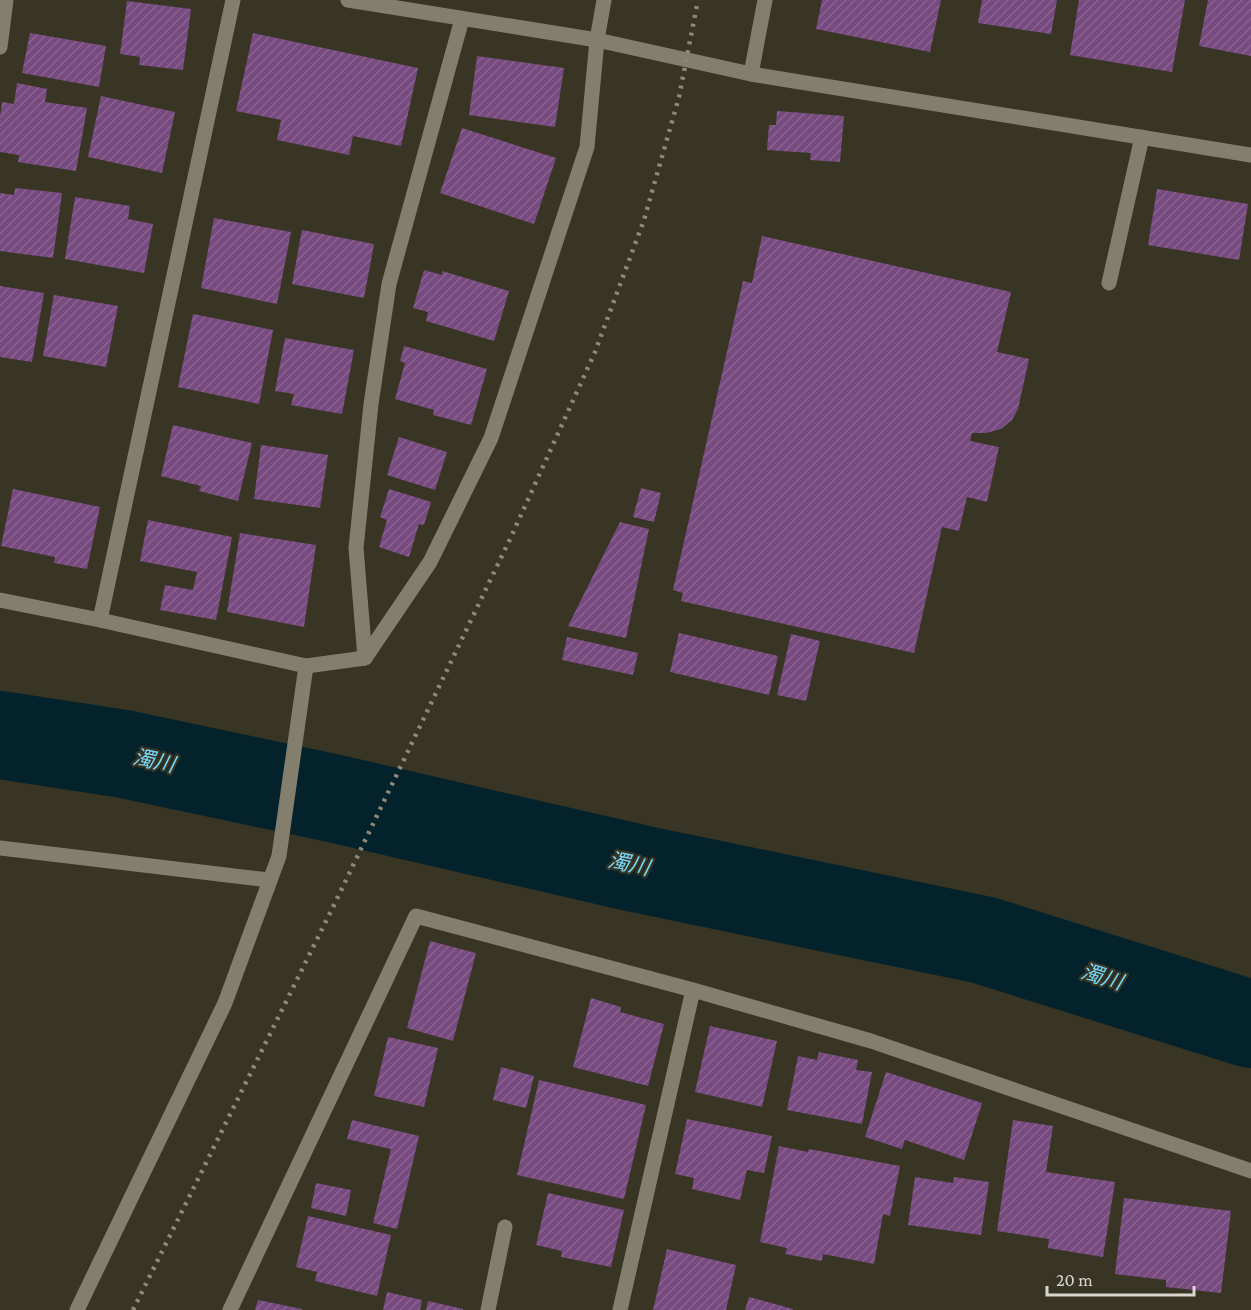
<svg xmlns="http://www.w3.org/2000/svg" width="1251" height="1310" font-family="'Crimson Pro','Noto Sans JP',serif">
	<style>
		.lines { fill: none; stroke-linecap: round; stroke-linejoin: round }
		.river { stroke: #03222b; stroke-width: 88 }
		.building { fill: url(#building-hatch) }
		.minor { stroke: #847f6d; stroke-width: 15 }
		.rail { stroke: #8d8a7d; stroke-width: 4.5; stroke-dasharray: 3 6; stroke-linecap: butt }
		.labels { text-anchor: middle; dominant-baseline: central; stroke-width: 4.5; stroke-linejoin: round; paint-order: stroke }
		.water-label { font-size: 21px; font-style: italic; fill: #75d8f8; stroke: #393525 }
	</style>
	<defs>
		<pattern id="building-hatch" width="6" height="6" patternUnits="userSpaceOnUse" patternTransform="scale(1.5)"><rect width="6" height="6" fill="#774a80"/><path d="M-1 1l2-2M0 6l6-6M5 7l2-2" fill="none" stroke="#8a6391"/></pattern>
	</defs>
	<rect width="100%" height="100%" fill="#393525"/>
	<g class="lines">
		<path class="river" d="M0 735 124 754 332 798 640 869 983 940 1251 1024"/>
	</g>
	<g class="building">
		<path d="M822 0H941L930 52 816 29Z"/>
		<path d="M982 0H1057L1051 34 978 23Z"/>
		<path d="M1079 0H1185L1172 72 1070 55Z"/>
		<path d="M1208 0H1251V56L1199 46Z"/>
		<path d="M127 1 191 9 183 70 139 65 140 57 120 54Z"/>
		<path d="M30 33 106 46 99 87 22 73Z"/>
		<path d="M253 33 418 68 401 146 353 136 349 155 277 140 281 120 236 111Z"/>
		<path d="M477 56 564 68 555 127 469 115Z"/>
		<path d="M17 83 47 89 45 102 87 108 76 171 18 162 19 155 0 152V117L2 102 14 104Z"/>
		<path d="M101 96 175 112 162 173 88 157Z"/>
		<path d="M777 111 844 116 840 162 810 160 811 153 767 150 769 125H776Z"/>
		<path d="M462 128 556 158 534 224 440 193Z"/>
		<path d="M15 188 62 193 53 258 0 251V193L14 195Z"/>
		<path d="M1157 189 1248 204 1239 260 1148 245Z"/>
		<path d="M75 197 130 206 128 219 153 224 144 273 65 259Z"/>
		<path d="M214 218 291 232 277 304 201 288Z"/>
		<path d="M302 230 374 244 364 298 292 284Z"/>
		<path d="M762 236 1011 292 997 352 1029 359 1018 409 1012 420 1001 429 986 433H972L970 441 999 447 987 502 967 497 959 531 942 527 914 653 681 601 683 593 673 590 743 281 752 283Z"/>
		<path d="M424 270 442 275V271L509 291 494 341 426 321 428 312 413 308Z"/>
		<path d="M0 286 44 293 32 362 0 357Z"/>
		<path d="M54 295 118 306 106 367 43 356Z"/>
		<path d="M193 314 273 330 259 404 178 387Z"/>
		<path d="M285 338 354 350 342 414 291 405 294 394 275 391Z"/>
		<path d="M404 346 487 369 471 425 433 415 434 410 395 399 405 363 400 361Z"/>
		<path d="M173 425 252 443 238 501 199 491 201 486 161 476Z"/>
		<path d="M399 437 447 452 435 490 387 475Z"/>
		<path d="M261 445 328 455 320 508 254 499Z"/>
		<path d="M641 488 661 493 654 522 633 517Z"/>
		<path d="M13 489 100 507 87 569 54 563 55 557 1 546Z"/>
		<path d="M389 489 431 502 424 525 419 524 409 557 379 547 387 520 380 517Z"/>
		<path d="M148 520 232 537 216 620 160 610 165 585 193 590 197 572 140 561Z"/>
		<path d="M620 522 649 529 626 638 568 626Z"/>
		<path d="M240 533 316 545 304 627 227 612Z"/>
		<path d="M679 633 778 656 769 695 670 672Z"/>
		<path d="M791 634 820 641 806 701 777 695Z"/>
		<path d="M567 637 638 653 633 675 562 660Z"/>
		<path d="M430 941 476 953 453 1041 407 1028Z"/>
		<path d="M591 998 621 1007 620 1012 664 1024 648 1086 573 1067Z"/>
		<path d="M710 1026 777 1041 762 1107 695 1092Z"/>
		<path d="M388 1037 438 1048 424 1107 374 1096Z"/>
		<path d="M819 1052 858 1060 856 1070 872 1072 862 1124 787 1110 798 1056 817 1060Z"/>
		<path d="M501 1067 534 1076 526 1108 493 1100Z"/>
		<path d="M886 1072 982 1103 964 1160 905 1140 902 1149 865 1137Z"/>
		<path d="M539 1080 646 1105 624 1199 517 1175Z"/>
		<path d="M687 1119 772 1136 764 1173 747 1170 740 1200 692 1189 694 1178 675 1174Z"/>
		<path d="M352 1120 419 1136 397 1229 373 1223 391 1149 347 1139Z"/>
		<path d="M1013 1120 1053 1126 1046 1172 1115 1182 1103 1257 1048 1248 1049 1239 997 1231Z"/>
		<path d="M779 1146 808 1152 809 1149 900 1166 890 1216 883 1214 874 1264 823 1254 822 1261 785 1254 787 1248 760 1242Z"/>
		<path d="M915 1177 953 1183 954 1177 989 1182 981 1235 908 1225Z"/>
		<path d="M316 1183 351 1190 346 1216 311 1208Z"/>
		<path d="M548 1193 624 1210 611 1267 561 1257 562 1251 536 1245Z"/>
		<path d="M1124 1198 1231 1211 1221 1293 1166 1287V1280L1115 1274Z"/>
		<path d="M308 1216 391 1235 377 1296 315 1281 317 1272 296 1267Z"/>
		<path d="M667 1249 736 1265 726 1310H653Z"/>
		<path d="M387 1292 422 1300 420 1310H383Z"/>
		<path d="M749 1297 793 1309V1310H745Z"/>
		<path d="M258 1300 302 1309V1310H255Z"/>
		<path d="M428 1301 463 1309V1310H426Z"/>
	</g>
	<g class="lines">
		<g class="minor">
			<path d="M348 0 597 40 751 74 1251 155"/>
			<path d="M0 47 6 0"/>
			<path d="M751 74 765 0"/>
			<path d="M1109 283 1142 137"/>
			<path d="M0 600 100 620 306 666 365 658 356 548 371 404 389 284 462 19"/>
			<path d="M100 620 233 0"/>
			<path d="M365 658 430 562 491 438 587 147 597 40 604 0"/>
			<path d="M0 848 269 880"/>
			<path d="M77 1310 225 1003 279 856 306 666"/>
			<path d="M230 1310 416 916 693 990 871 1041 1251 1171"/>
			<path d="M488 1310 505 1227"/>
			<path d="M620 1310 693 990"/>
		</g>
		<path class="rail" d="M133 1310 334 905 511 537 595 352 644 220 679 97 698 0"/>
	</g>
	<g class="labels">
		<g class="water-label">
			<text transform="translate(154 761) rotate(12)">濁川</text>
			<text transform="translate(629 864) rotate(12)">濁川</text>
			<text transform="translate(1102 977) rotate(17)">濁川</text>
		</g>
	</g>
	<path d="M1047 1286v9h147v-9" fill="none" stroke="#d9d7cd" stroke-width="3"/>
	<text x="1056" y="1286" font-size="18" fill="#d9d7cd" stroke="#393525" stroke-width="4.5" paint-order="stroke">20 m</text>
</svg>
